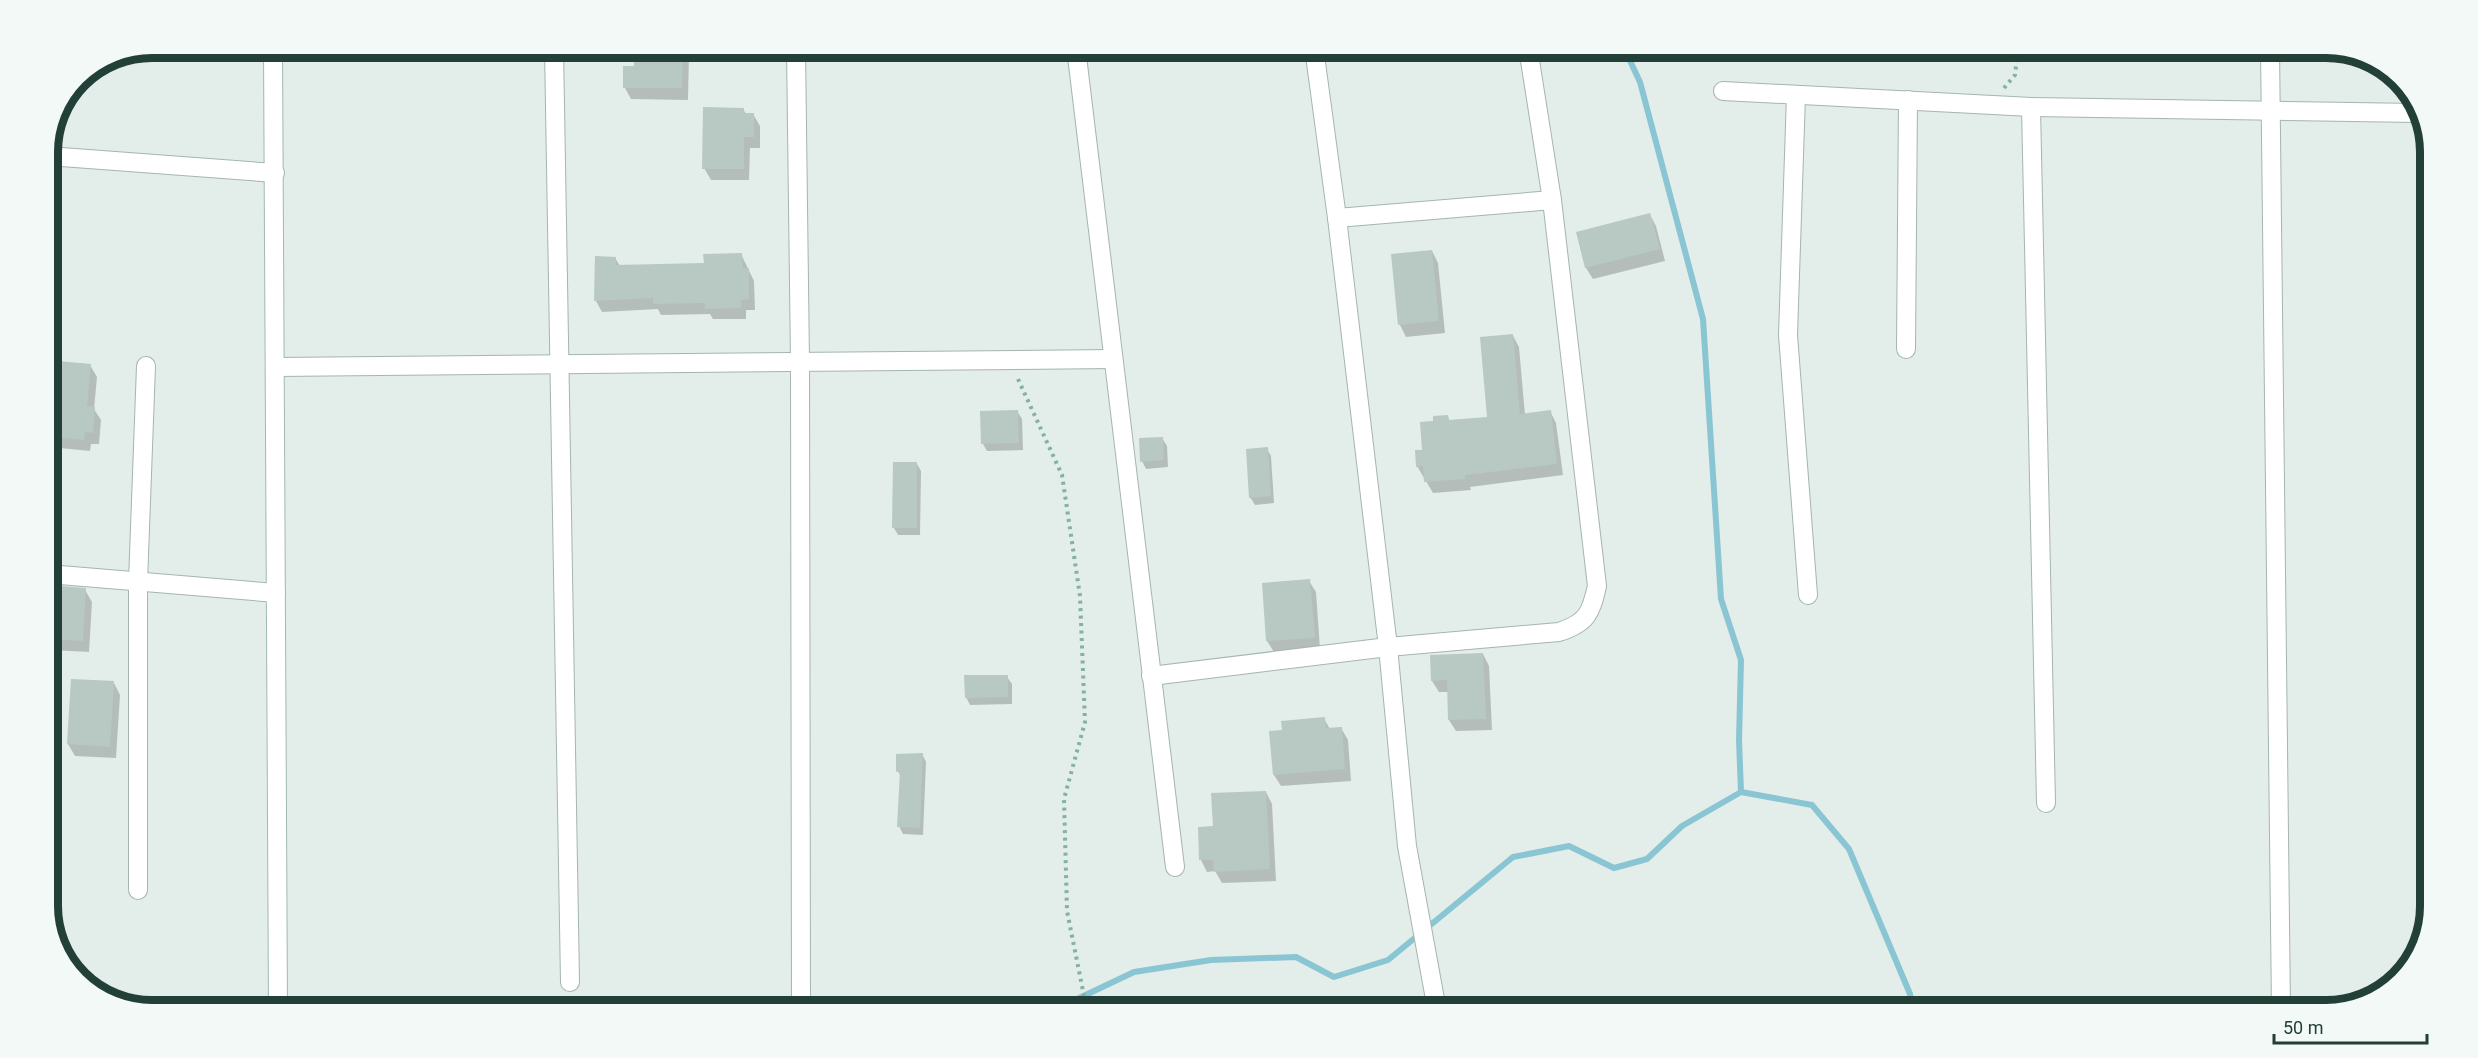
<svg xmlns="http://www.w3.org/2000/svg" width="2478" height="1058" font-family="Roboto,sans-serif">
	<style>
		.shadow { fill: #0003 }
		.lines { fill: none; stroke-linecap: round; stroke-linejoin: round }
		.stream { stroke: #8ac5d3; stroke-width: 6 }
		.building { fill: #b8c8c2 }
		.street-casing { stroke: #a5b5b0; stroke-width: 20 }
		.secondary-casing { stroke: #a1b9b1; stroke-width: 20 }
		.path { stroke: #83b1a4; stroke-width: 4; stroke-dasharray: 3 4.5; stroke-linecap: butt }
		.street { stroke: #fff; stroke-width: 18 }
		.secondary { stroke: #fff; stroke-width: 18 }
		.rim { fill: none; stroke: #223f38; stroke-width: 8 }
	</style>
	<rect width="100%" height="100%" fill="#e3ede9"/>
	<g class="shadow">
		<path d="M635 48H687L689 52 688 100 631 99 625 88 635 68Z"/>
		<path d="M2086 48H2204V58L2094 61Z"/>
		<path d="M743 109 746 114H753L760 126V148H750L749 180H711L704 168Z"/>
		<path d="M1650 215 1656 226 1665 261 1593 279 1586 268 1578 233Z"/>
		<path d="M1432 251 1438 263 1445 333 1406 337 1400 325 1393 255Z"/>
		<path d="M741 254 754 281 755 310H746V319H713L710 314 661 315 658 309 602 312 596 301 615 258 620 266 705 265Z"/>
		<path d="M1513 336 1519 347 1525 415 1550 411 1556 423 1563 475 1470 487 1471 490 1433 493 1417 466 1435 422 1447 416 1450 421 1488 418Z"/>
		<path d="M90 365 97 377 94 409 101 420 99 444H91L90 451 60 448 54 436Z"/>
		<path d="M1017 411 1022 419 1023 450 987 451 983 444Z"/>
		<path d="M1162 438 1167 446 1168 467 1146 469 1142 461Z"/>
		<path d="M1267 449 1271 456 1274 503 1255 505 1250 497Z"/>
		<path d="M917 464 921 471 920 535H898L894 528Z"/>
		<path d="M1309 581 1316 592 1320 649 1274 652 1267 641Z"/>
		<path d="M48 587 85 590 92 602 89 652 52 650 48 644Z"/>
		<path d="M1483 654 1489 666 1492 730 1456 731 1449 720V692H1439L1432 681Z"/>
		<path d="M1007 677 1012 684V704L970 705 966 697Z"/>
		<path d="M114 683 120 695 116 758 75 756 68 744Z"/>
		<path d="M1324 719 1330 729 1341 728 1348 740 1351 781 1281 786 1274 775 1284 731Z"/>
		<path d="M922 754 926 762 923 835 903 834 899 826 901 777 898 771Z"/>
		<path d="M1266 792 1272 804 1276 881 1222 883 1215 871 1207 872 1201 860 1214 828Z"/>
	</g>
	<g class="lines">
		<g class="stream">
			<path d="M1624 48 1640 82 1703 319 1721 599 1741 660 1739 740 1741 792"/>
			<path d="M1054 1010 1134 972 1211 960 1296 957 1334 977 1388 960 1513 857 1569 846 1614 868 1647 859 1682 826 1741 792 1812 805 1849 849 1910 994 1913 1010"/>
		</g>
	</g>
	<g class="building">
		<path d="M634 48H683L682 88H623V66H634Z"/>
		<path d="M703 107 744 108V113H754V137H744V169H702Z"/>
		<path d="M1650 213 1660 249 1585 268 1576 232Z"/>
		<path d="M1432 250 1439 321 1398 325 1391 254Z"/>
		<path d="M742 253 743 268H749V299L741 300V308L705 309V303L653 304V298L594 301 595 256 616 257V265L704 263 703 254Z"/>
		<path d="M1513 334 1520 414 1551 410 1557 464 1465 475V479L1424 482 1423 466 1416 467 1415 450H1422L1420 422 1433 421V416L1448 415 1449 420 1487 417 1480 337Z"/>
		<path d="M58 361 91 364 87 406 95 407 93 433 85 432 84 440 52 437Z"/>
		<path d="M1018 410 1019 443 981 444 980 411Z"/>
		<path d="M1163 437 1164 460 1140 462 1139 438Z"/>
		<path d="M1268 447 1271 496 1249 498 1246 449Z"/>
		<path d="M893 462H917V528H892Z"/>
		<path d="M1310 579 1315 638 1266 641 1262 583Z"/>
		<path d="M48 585 86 588 83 641 48 639Z"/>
		<path d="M1483 653 1486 719 1448 720 1447 680 1431 681 1430 655Z"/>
		<path d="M964 675H1008V697L965 698Z"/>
		<path d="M71 679 114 681 110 747 67 744Z"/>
		<path d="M1325 717 1326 728 1342 727 1345 769 1273 775 1269 731 1282 730 1281 721Z"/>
		<path d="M923 753 920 828 897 827 900 771 896 772V754Z"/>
		<path d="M1266 791 1270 869 1214 872 1213 860H1199L1198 827 1213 826 1211 793Z"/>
	</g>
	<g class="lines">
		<g class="street-casing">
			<g id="street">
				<path d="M554 48 570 982"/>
				<path d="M796 48 800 362 801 1010"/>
				<path d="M1076 48 1175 867"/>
				<path d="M1314 48 1337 218 1388 647 1407 846 1437 1010"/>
				<path d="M2270 48 2281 1010"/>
				<path d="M1723 91 2031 107 2418 113"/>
				<path d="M1796 95 1788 335 1808 595"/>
				<path d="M2031 107 2046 803"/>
				<path d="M48 156 275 173"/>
				<path d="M1337 218 1552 200"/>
				<path d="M1906 349 1908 100"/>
				<path d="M276 367 1113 359"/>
				<path d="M48 574 276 593"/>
				<path d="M1151 676 1388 647 1559 632C1587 623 1591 613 1597 586L1552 200 1528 48"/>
				<path d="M138 890V582L146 366"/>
			</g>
		</g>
		<g class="secondary-casing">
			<path id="secondary" d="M273 48 278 1010"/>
		</g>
		<g class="path">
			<path d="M2004 88 2015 75 2018 48"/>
			<path d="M1018 379 1062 475 1080 596 1085 722 1064 799 1067 911 1084 996"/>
		</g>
		<use href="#street" class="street"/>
		<use href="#secondary" class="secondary"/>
	</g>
	<path d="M0 0H2478V1058H0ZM152 58H2326A94 94 0 0 1 2420 152V906A94 94 0 0 1 2326 1000H152A94 94 0 0 1 58 906V152A94 94 0 0 1 152 58Z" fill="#f3f9f6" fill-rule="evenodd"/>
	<path class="rim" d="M152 58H2326A94 94 0 0 1 2420 152V906A94 94 0 0 1 2326 1000H152A94 94 0 0 1 58 906V152A94 94 0 0 1 152 58Z"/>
	<path d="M2274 1034v9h153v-9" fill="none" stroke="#223f38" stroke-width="3"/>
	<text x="2283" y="1034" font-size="18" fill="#223f38" stroke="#f3f9f6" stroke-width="4.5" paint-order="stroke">50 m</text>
</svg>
